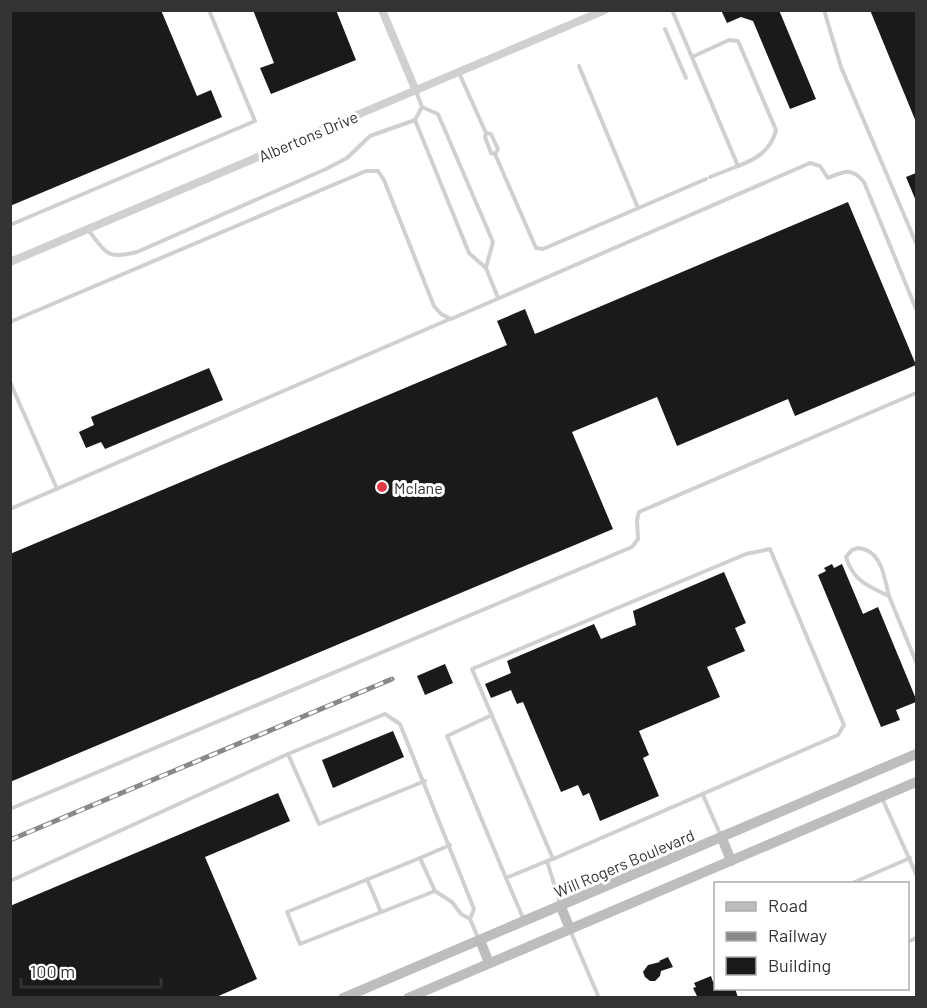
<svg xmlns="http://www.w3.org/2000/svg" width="927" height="1008" font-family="Barlow,sans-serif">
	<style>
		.building { fill: #1a1a1a }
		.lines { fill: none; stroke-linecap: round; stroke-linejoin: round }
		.lane { stroke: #d0d0d0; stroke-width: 4 }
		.street { stroke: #d0d0d0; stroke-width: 8 }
		.secondary { stroke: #bdbdbd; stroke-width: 10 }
		.rail-casing { stroke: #888; stroke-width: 5 }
		.rail { stroke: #fff; stroke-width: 3; stroke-dasharray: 9; stroke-linecap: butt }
		.poi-dot { fill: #e63946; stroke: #fff; stroke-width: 2 }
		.labels { text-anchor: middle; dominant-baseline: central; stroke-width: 6; stroke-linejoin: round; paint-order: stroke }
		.street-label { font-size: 16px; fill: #333; stroke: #fff }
		.poi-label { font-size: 16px; fill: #333; stroke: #fff; text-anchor: start }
	</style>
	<rect width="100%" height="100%" fill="#fff"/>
	<g class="building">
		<path d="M10 10H161L197 96 211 90 222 117 10 206Z"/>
		<path d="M253 10H336L356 60 271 94 260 68 274 63Z"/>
		<path d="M721 10H779L816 99 790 109 753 21 741 17 727 23Z"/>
		<path d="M870 10H916V122Z"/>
		<path d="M916 173V201L906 177Z"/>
		<path d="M848 202 916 365 795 416 788 399 677 446 657 397 572 432 613 529 10 782V554L507 345 497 321 525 309 535 334Z"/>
		<path d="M209 368 223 400 105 449 101 442 86 448 79 432 94 425 91 417Z"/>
		<path d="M832 564 834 568 842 564 863 614 878 607 916 699V702L896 710 900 720 881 727 818 575 826 571 824 568Z"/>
		<path d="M724 572 746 623 735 628 745 651 707 667 720 697 639 731 649 755 643 758 659 796 600 821 589 793 583 796 578 785 561 792 523 702 517 704 511 690 491 698 485 684 511 673 507 661 594 624 601 639 636 625 633 611Z"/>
		<path d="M445 664 453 683 425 695 417 676Z"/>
		<path d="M393 731 404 757 333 788 322 760Z"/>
		<path d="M278 793 290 821 205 857 257 979 214 998H10V906Z"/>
		<path d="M668 957 673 967 661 971 660 976 655 981H650L645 977 643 972 648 965 660 962 659 961Z"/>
		<path d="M711 976 713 982 716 981V988H735L738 998H698L693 988 696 987 694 983Z"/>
	</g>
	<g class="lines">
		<g class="lane">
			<path d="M672 10 738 166 710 177"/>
			<path d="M824 10 841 67 916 243"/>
			<path d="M665 29 686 78"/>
			<path d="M692 57 729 40 738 41 776 130C771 150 757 159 738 166"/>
			<path d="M579 66 638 208"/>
			<path d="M459 73 486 133 485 137 491 153 495 154 498 149 491 134 486 133"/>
			<path d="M416 91 422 107 438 114 493 242 486 268 469 253 415 120 422 107"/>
			<path d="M495 154 536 248 543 249 706 179"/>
			<path d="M10 225 255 121 209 10"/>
			<path d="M88 230C107 253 106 260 137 252L326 169 347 158 370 136 415 120"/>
			<path d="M486 268 498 298"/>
			<path d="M10 322 366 171H378L384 180 434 306 441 314 451 319 810 163 820 166 828 178C845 171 851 167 864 182L916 309"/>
			<path d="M10 382 57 489"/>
			<path d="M10 509 450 319"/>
			<path d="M858 548C882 550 884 577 889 596 868 586 853 581 846 557L852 550Z"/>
			<path d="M889 596 916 662"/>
			<path d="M492 715 447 736 506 878"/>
			<path d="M288 754 319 824 425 781"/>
			<path d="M703 795 721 836"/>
			<path d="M882 798 916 874"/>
			<path d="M10 809 632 547 638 539 637 520 639 512 916 393"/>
			<path d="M420 858 450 845"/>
			<path d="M553 859 472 669 746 554 770 549 844 725 838 735 553 859 547 861 560 903"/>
			<path d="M367 879 381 912"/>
			<path d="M10 881 288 754 385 714 400 724 474 909 470 919"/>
			<path d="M850 884 910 858"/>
			<path d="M435 891 300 944 287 912 420 858 435 891 452 902 461 914 470 919 479 940"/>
			<path d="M523 918 506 878 547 861"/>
			<path d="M570 930 599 998"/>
			<path d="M908 942 916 938"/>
		</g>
		<g class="street">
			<path d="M382 10 416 91"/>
			<path d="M10 262 605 10"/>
		</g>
		<g class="secondary">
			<path d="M722 838 731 861"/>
			<path d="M561 907 570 929"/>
			<path d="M480 940 489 963"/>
			<path d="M343 998 916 754"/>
			<path d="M408 998 916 782"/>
		</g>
		<g class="rail-casing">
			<path id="rail" d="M10 840 392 679"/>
		</g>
		<use href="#rail" class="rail"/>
	</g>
	<circle class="poi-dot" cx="382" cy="487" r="6"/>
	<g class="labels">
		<g class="street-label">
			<text transform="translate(308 136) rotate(-23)">Albertons Drive</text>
			<text transform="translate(624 863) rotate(-23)">Will Rogers Boulevard</text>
		</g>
		<g class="poi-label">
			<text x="394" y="487">Mclane</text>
		</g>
	</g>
	<rect width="927" height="1008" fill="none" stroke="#333333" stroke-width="24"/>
	<rect x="714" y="882" width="195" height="108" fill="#ffffff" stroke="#adadad" stroke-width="1.5"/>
	<rect x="726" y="902" width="30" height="9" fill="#bdbdbd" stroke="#adadad" stroke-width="1.5"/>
	<text x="768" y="912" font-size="18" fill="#333333">Road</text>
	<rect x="726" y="932" width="30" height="9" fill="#888888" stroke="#adadad" stroke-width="1.5"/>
	<text x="768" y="942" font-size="18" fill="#333333">Railway</text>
	<rect x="726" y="957" width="30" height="18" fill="#1a1a1a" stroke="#adadad" stroke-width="1.5"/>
	<text x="768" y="972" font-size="18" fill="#333333">Building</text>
	<path d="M21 978v9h140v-9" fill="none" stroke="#333333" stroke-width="3"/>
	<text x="30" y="978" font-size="18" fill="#333333" stroke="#ffffff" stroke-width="4.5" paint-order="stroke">100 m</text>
</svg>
